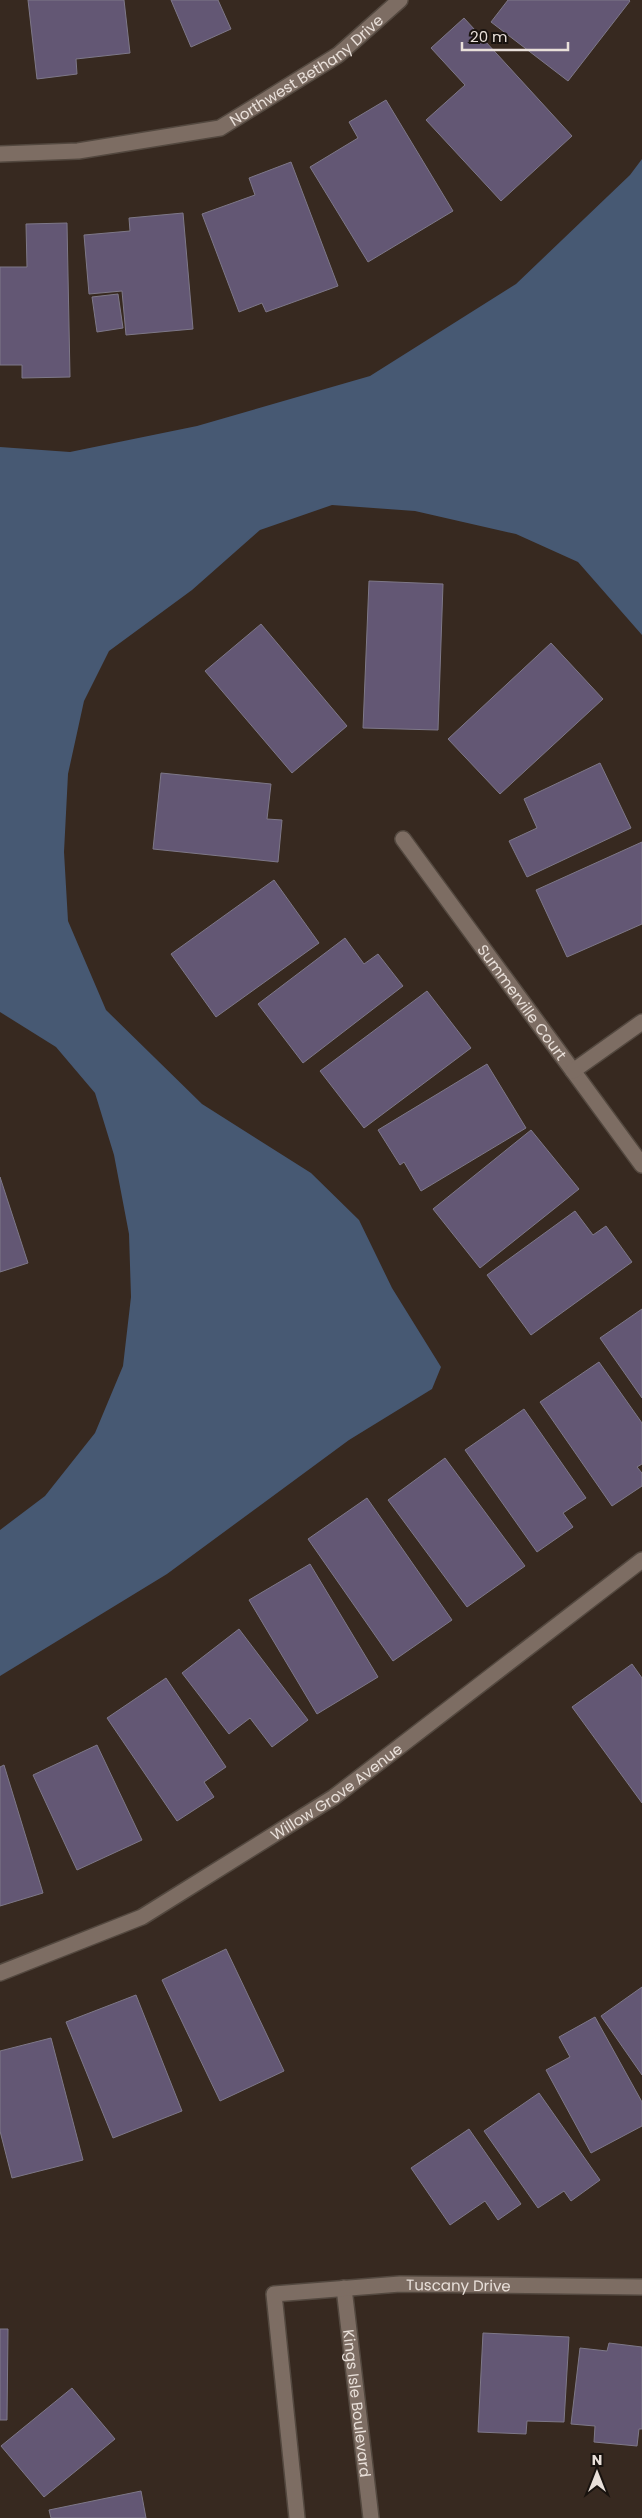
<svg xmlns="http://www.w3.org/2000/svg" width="642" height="2518" font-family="Poppins,sans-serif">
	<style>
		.water { fill: #475973 }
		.building { fill: #635774; stroke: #7e7888 }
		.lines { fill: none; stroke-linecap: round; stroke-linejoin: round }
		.street-casing { stroke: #53483f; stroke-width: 18 }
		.street { stroke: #7d6d63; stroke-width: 15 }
		.labels { text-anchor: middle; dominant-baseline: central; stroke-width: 4; stroke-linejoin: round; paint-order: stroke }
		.street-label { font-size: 15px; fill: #e9e0da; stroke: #19130f }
	</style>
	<rect width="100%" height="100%" fill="#372920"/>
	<path class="water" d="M642 159V635L578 562 516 534 415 511 332 505 260 530 192 590 109 651 84 701 68 774 64 852 68 921 106 1010 202 1104 311 1173 359 1220 392 1288 441 1367 432 1389 349 1440 167 1574 0 1676V1530L45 1496 95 1433 123 1366 131 1297 129 1234 114 1155 95 1093 56 1047 0 1012V447L70 452 197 426 370 376 516 284 630 175Z"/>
	<g class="building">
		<path d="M28 0H124L130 53 76 59 77 74 37 79Z"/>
		<path d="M171 0H218L231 29 191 47Z"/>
		<path d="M508 0H629L630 1 568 81 491 22Z"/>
		<path d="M464 18 572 136 501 201 426 120 465 85 431 48Z"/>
		<path d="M386 100 453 211 368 262 310 167 358 138 349 122Z"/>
		<path d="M291 162 338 286 266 312 262 303 239 312 202 214 255 195 249 178Z"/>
		<path d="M183 213 193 329 126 335 122 291 89 294 84 235 130 231 129 218Z"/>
		<path d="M67 223 70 377 22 378V365H0V267H27L26 224Z"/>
		<path d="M118 294 123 328 97 332 92 297Z"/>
		<path d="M369 581 443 584 438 730 363 728Z"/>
		<path d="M261 624 347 726 292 773 205 671Z"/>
		<path d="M551 643 603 699 500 794 448 739Z"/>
		<path d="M600 763 631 828 527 877 509 841 537 828 524 799Z"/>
		<path d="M161 773 271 784 267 819 282 820 278 862 153 849Z"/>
		<path d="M642 842V924L567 957 536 890Z"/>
		<path d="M274 880 319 943 216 1017 171 954Z"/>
		<path d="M345 938 364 964 378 954 403 986 303 1063 258 1004Z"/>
		<path d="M427 991 471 1048 364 1128 320 1071Z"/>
		<path d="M487 1064 526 1128 421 1191 404 1162 400 1165 378 1130Z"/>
		<path d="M531 1130 579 1189 480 1268 433 1209Z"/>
		<path d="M0 1177 28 1263 0 1272Z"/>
		<path d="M575 1211 593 1235 606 1226 632 1262 531 1335 487 1275Z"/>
		<path d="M642 1309V1398L600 1338Z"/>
		<path d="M599 1362 642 1423V1464L637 1467 642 1473V1486L612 1506 540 1402Z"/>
		<path d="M524 1409 586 1498 563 1513 573 1527 537 1552 465 1450Z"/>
		<path d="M445 1458 525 1566 467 1607 388 1500Z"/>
		<path d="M367 1498 452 1620 393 1661 308 1539Z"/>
		<path d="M310 1564 378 1677 317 1714 249 1600Z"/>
		<path d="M239 1629 308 1720 272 1747 250 1718 229 1734 182 1673Z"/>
		<path d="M632 1664 642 1678V1803L572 1707Z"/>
		<path d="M166 1678 226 1767 204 1782 214 1797 177 1821 107 1718Z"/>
		<path d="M97 1745 142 1840 77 1870 33 1775Z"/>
		<path d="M4 1765 43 1893 0 1906V1767Z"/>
		<path d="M226 1949 284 2071 220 2101 162 1980Z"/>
		<path d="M642 1987V2075L601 2016Z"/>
		<path d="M136 1995 182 2111 113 2138 66 2022Z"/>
		<path d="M595 2017 642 2102V2126L591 2153 546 2070 570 2057 559 2037Z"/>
		<path d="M51 2038 83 2160 12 2178 0 2131V2051Z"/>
		<path d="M539 2093 600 2180 571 2201 564 2191 538 2208 484 2131Z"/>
		<path d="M469 2129 521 2204 498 2220 485 2201 450 2225 411 2168Z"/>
		<path d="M0 2329H8L7 2420H0Z"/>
		<path d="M483 2333 569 2337 564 2422 527 2421 526 2434 478 2432Z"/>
		<path d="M609 2343 642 2347V2429H639L637 2446 594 2442 595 2426 571 2424 580 2348 607 2351Z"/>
		<path d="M72 2388 115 2439 44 2497 1 2446Z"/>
		<path d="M141 2491 146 2518H51L49 2510Z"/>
	</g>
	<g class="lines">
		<g class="street-casing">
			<g id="street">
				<path id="s1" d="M0 154 78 151 220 128 338 55 400 0"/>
				<path id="s2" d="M403 839 642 1165"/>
				<path d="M573 1071 642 1022"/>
				<path id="s3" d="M0 1973 142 1917 334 1797 642 1560"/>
				<path id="s4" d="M344 2288 371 2518"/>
				<path id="s5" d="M297 2518 274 2294 400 2284 642 2287"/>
			</g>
		</g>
		<use href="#street" class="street"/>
	</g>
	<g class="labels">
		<g class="street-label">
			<text stroke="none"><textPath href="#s1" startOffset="326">Northwest Bethany Drive</textPath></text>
			<text stroke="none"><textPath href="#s2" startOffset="202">Summerville Court</textPath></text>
			<text stroke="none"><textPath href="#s3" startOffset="384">Willow Grove Avenue</textPath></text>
			<text stroke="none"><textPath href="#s5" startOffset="410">Tuscany Drive</textPath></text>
			<text stroke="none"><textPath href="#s4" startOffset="116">Kings Isle Boulevard</textPath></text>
		</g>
	</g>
	<g transform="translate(597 2473)" stroke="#19130f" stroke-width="4" paint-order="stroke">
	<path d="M0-4L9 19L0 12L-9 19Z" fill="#e9e0da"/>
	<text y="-8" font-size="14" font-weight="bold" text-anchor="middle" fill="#e9e0da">N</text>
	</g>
	<path d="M462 42v8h106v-8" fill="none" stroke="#e9e0da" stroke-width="2.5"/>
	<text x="470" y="42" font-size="15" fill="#e9e0da" stroke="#19130f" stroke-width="4" paint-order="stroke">20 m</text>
</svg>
